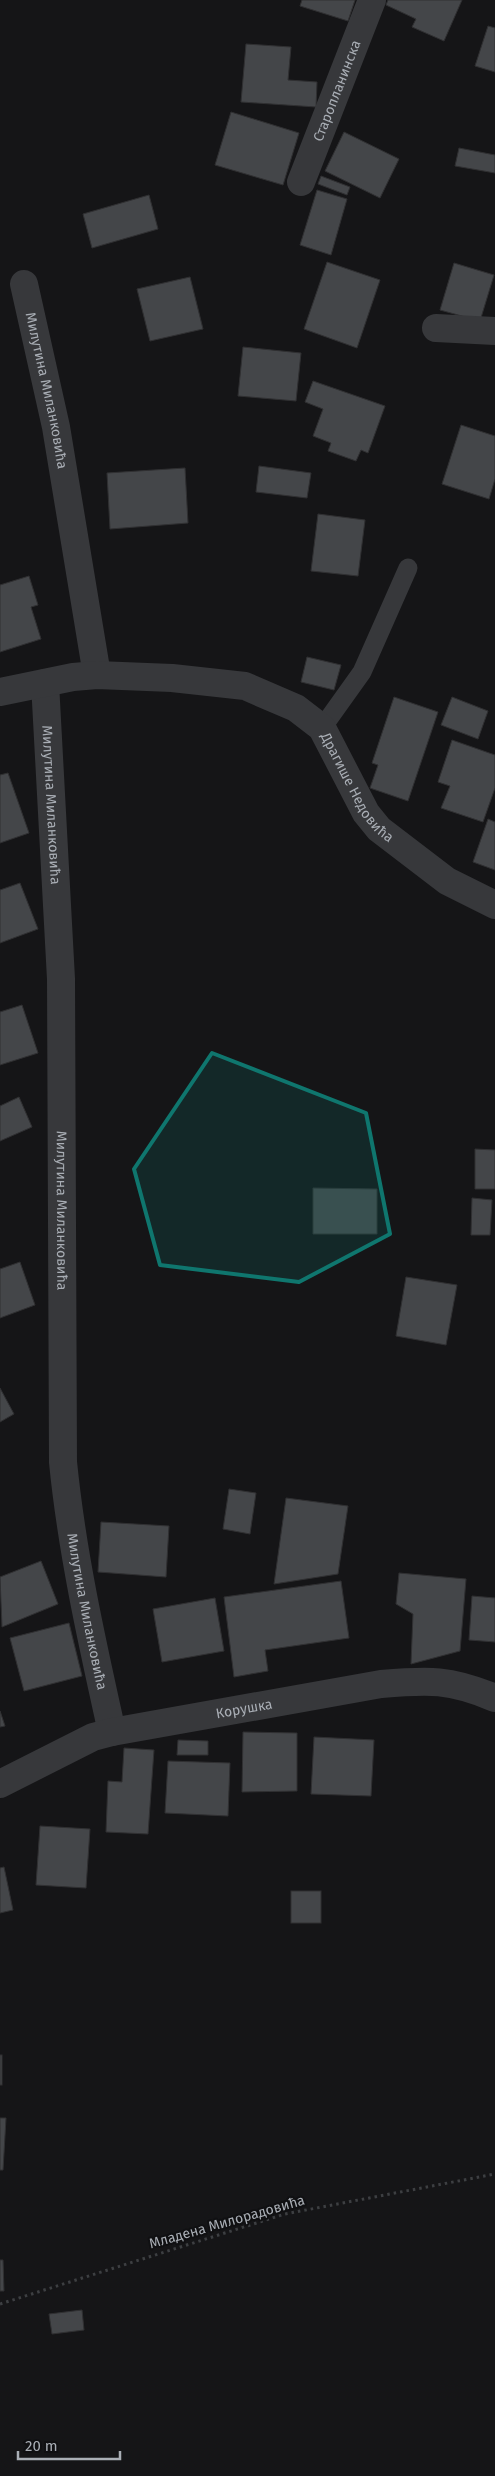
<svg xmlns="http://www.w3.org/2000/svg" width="495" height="2476" font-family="'Fira Sans',sans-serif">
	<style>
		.building { fill: #444649; stroke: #303032 }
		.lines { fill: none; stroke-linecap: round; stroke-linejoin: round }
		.path { stroke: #3d3f42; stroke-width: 3; stroke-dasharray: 2.5 4; stroke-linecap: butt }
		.lane { stroke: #37383b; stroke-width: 19 }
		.street { stroke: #37383b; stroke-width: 28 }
		.marked { fill: #0f766e; fill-opacity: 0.2; stroke: #0f766e; stroke-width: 4; stroke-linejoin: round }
		.labels { text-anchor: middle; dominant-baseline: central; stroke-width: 4; stroke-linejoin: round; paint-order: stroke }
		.street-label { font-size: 14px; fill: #a9aeb5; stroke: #101012 }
	</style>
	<rect width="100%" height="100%" fill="#151517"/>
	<g class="building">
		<path d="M302 0H355L348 21 300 6Z"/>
		<path d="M388 0H462L444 41 412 27 416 19 386 5Z"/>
		<path d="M488 26 495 28V72L475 66Z"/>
		<path d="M246 44 291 47 288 80 317 82 316 107 241 102Z"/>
		<path d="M231 112 299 133 283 185 215 165Z"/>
		<path d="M344 132 399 159 380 198 325 171Z"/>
		<path d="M459 148 495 155V173L455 166Z"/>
		<path d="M321 176 350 187 347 195 318 184Z"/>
		<path d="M317 190 347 199 331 255 300 245Z"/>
		<path d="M149 195 158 229 92 248 83 214Z"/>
		<path d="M327 262 380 280 357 348 304 329Z"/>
		<path d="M454 263 494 275 480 321 440 310Z"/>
		<path d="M190 277 203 329 150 341 137 289Z"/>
		<path d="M243 347 301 353 296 401 238 396Z"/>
		<path d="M313 381 385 406 368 453 361 450 356 461 328 451 331 443 313 436 323 409 305 402Z"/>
		<path d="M461 425 495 436V479L489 499 442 484Z"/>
		<path d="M259 466 311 473 307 498 256 492Z"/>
		<path d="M185 468 188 523 110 529 107 473Z"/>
		<path d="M318 514 365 520 358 576 311 571Z"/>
		<path d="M29 576 38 605 31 607 41 639 0 652V585Z"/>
		<path d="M307 657 341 665 334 690 301 682Z"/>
		<path d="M394 697 438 712 408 801 370 788 378 765 372 763Z"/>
		<path d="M452 697 488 711 478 739 441 725Z"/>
		<path d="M452 740 495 755V788L483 822 441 808 450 786 438 782Z"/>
		<path d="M8 773 29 833 0 843V775Z"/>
		<path d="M488 819 495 822V870L473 862Z"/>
		<path d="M20 883 38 929 0 943V890Z"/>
		<path d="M22 1005 38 1053 0 1065V1012Z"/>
		<path d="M19 1097 32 1127 0 1141V1106Z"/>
		<path d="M475 1149 495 1150V1189H475Z"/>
		<path d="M313 1188 377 1189V1234H313Z"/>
		<path d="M472 1198 492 1200 490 1235H471Z"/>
		<path d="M20 1262 35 1305 0 1318V1269Z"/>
		<path d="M406 1277 457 1285 446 1345 396 1336Z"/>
		<path d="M0 1388 14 1414 0 1422Z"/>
		<path d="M229 1489 256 1493 250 1534 223 1529Z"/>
		<path d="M286 1498 348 1506 338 1574 274 1584Z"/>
		<path d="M101 1522 169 1526 166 1577 98 1572Z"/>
		<path d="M41 1561 58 1604 2 1627 0 1577Z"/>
		<path d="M399 1573 466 1579 460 1651 411 1664 413 1614 396 1604Z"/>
		<path d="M341 1581 349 1638 265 1650 268 1671 234 1677 224 1597Z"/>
		<path d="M472 1596 495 1598V1642L469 1640Z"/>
		<path d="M215 1598 224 1651 162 1662 153 1609Z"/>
		<path d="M69 1623 82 1676 24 1691 10 1638Z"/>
		<path d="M0 1711 5 1726 0 1727Z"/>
		<path d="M243 1732 297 1733V1791L242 1792Z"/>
		<path d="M314 1737 374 1740 371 1796 311 1794Z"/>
		<path d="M178 1740 208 1741V1755H177Z"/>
		<path d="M124 1748 154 1750 148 1834 106 1832 108 1781 122 1782Z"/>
		<path d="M168 1761 230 1763 228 1816 165 1813Z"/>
		<path d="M40 1826 90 1829 86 1888 36 1885Z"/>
		<path d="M4 1867 13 1910 0 1913V1868Z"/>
		<rect x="291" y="1891" width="30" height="32"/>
		<rect x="0" y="2055" width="2" height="30"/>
		<path d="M0 2118H6L3 2170H0Z"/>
		<path d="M0 2260H3L4 2291H0Z"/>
		<path d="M82 2310 84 2330 52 2334 49 2314Z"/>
	</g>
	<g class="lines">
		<path class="path" d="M0 2304 285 2214 495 2174"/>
		<path class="lane" d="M322 728 362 672 408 568"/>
		<g class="street">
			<path id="s1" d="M301 182 372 0"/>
			<path id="s2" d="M24 284 56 427 97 675"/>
			<path d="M436 328 495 331"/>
			<path id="s3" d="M45 683 61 979 63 1462C72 1553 92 1642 112 1732"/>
			<path id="s4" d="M0 692 73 677 97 675 172 678 245 686 296 708 322 728 366 813 379 829 447 881 495 905"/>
			<path id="s5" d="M0 1784 93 1737 112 1732 381 1684C429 1680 450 1679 495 1698"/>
		</g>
	</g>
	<path class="marked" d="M212 1053 366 1113 390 1234 299 1282 160 1265 134 1169Z"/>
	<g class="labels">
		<g class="street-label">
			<text stroke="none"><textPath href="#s1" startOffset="98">Старопланинска</textPath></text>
			<text stroke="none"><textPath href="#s2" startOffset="109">Милутина Миланковића</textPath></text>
			<text stroke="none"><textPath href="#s4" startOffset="405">Драгише Недовића</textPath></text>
			<text stroke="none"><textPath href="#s3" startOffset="122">Милутина Миланковића</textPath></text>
			<text stroke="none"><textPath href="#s3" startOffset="528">Милутина Миланковића</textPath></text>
			<text stroke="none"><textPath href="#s3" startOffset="931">Милутина Миланковића</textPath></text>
			<text stroke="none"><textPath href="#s5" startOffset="258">Корушка</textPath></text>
			<text transform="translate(227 2222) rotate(-16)">Младена Милорадовића</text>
		</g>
	</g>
	<path d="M18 2451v8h102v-8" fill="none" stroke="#a9aeb5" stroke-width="2.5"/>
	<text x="25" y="2451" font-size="15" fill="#a9aeb5" stroke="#101012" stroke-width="4" paint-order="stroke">20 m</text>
</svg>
